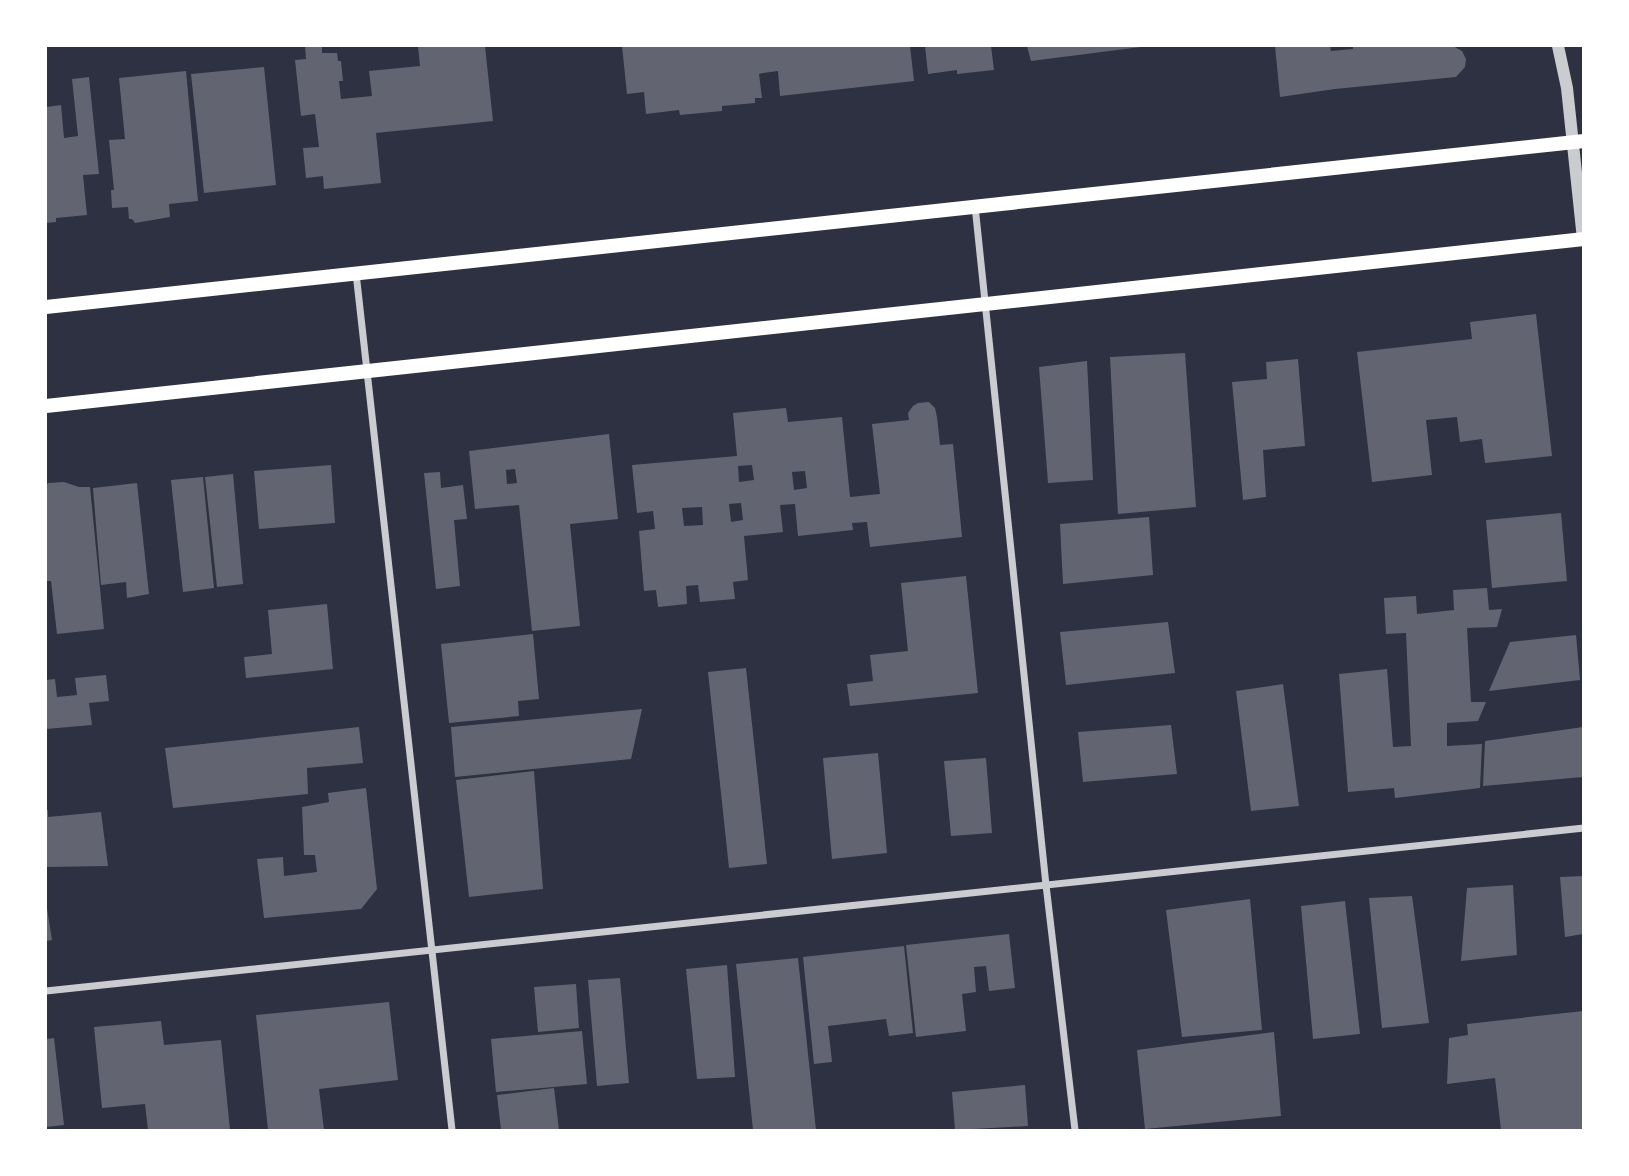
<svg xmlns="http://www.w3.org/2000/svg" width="1629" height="1176" font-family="'Libre Baskerville',serif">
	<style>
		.building { fill: #626471; fill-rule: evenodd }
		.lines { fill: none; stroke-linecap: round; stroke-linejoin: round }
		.minor { stroke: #caccd0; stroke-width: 7 }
		.tertiary { stroke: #caccd0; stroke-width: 12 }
		.secondary { stroke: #fff; stroke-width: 14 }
	</style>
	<rect width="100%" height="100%" fill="#2d3142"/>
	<g class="building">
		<path d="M305 46H322V53H337L338 61H341L343 81H339L341 99 372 96 369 71 420 66 418 46H485L493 121 376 133 381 183 324 189 323 176 306 178 303 148 319 147 315 114 301 116 295 60 306 59Z"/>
		<path d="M622 46H910L914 81 780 96 778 71 763 73 759 74 762 98H755V103L722 106V111L680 115 679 110 646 114 644 92 627 94Z"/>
		<path d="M925 46H991L994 70 957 74V70L928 74Z"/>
		<path d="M1027 46H1141V47L1031 61Z"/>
		<path d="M1275 46H1330L1331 51 1353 49V46H1453L1462 51 1466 59 1465 67 1456 77 1335 89 1280 97Z"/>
		<path d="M264 67 276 185 204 193 191 74Z"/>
		<path d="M186 71 198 201 169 204 170 217 135 223 132 219H129L128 207 112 208 111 190H114L109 140 125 139 119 78Z"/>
		<path d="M89 77 99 174 83 175 87 215 56 218V222L46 223V107L61 105 64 138 78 136 72 79Z"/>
		<path d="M1536 314 1552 456 1485 463 1482 439 1460 442 1457 417 1426 420 1432 475 1372 482 1357 352 1472 339 1470 322Z"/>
		<path d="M1185 353 1196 507 1118 514 1110 357Z"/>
		<path d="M1298 359 1305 446 1263 450 1266 497 1243 500 1232 382 1267 379 1266 362Z"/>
		<path d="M1087 361 1093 480 1048 483 1039 367Z"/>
		<path d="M929 402 935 408 937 417 940 445 953 444 962 537 870 547 867 522 852 523 853 530 798 536 795 504 780 505 783 532 744 536 748 580 733 582 735 599 700 602 698 585 686 586 687 604 658 607 656 590 644 591 639 531 655 529 653 511 637 513 632 465 737 456 733 413 786 408 788 422 842 417 850 497 880 494 872 424 909 420 908 413 913 406 918 403ZM752 465 754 480 739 482 738 466ZM805 471 807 488 794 490 792 472ZM741 503 743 520 731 522 729 504ZM702 507 703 525 684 526 682 508Z"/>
		<path d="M609 434 618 519 570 524 580 626 532 631 519 505 475 509 469 451ZM515 469 517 483 507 484 506 470Z"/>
		<path d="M331 465 335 523 259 529 254 471Z"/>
		<path d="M440 472 441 488 463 485 467 519 454 520 460 586 436 589 424 473Z"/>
		<path d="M233 474 243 584 217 587 205 477Z"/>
		<path d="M203 477 214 588 183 592 171 480Z"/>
		<path d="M64 482 79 487H90L104 629 57 634 51 581H46V486L48 483Z"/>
		<path d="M137 483 149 594 127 598 126 582 101 585 93 488Z"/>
		<path d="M1561 513 1567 581 1492 588 1486 520Z"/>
		<path d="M1149 517 1153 575 1063 584 1060 524Z"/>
		<path d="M966 576 978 693 850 706 847 684 873 681 870 655 908 651 901 583Z"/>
		<path d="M1487 588 1489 610 1502 609 1497 627 1467 628 1471 702H1486L1478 721 1447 723V746L1482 744 1480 788 1395 798 1394 788 1348 792 1339 674 1387 669 1393 747 1411 746 1406 633 1386 634 1384 598 1416 596 1417 614 1454 610 1453 590Z"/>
		<path d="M327 604 333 669 246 678 244 657 272 654 268 610Z"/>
		<path d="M1168 622 1175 673 1066 685 1060 632Z"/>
		<path d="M533 634 539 699 518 701 519 716 449 723 441 644Z"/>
		<path d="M1576 635 1580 680 1489 691 1510 642Z"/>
		<path d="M746 668 767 864 729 868 708 672Z"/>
		<path d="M106 675 109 701 89 703 92 725 46 729V680L55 679 57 697 77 695 75 678Z"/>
		<path d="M1283 684 1299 806 1251 811 1236 691Z"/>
		<path d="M642 709 631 759 455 777 451 727Z"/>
		<path d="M1171 725 1177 774 1083 782 1078 732Z"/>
		<path d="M359 727 363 763 307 768 308 794 173 808 165 748Z"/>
		<path d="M1583 727V777L1483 786 1485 741Z"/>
		<path d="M878 753 887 853 832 859 823 758Z"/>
		<path d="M986 758 992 833 951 836 944 761Z"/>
		<path d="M534 771 543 889 469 897 456 780Z"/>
		<path d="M366 788 377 889 361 909 264 918 257 859 283 857 284 876 317 872 315 855H304L302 807 329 802 328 793Z"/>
		<path d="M46 810H48V817L101 812 108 866 46 867Z"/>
		<path d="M1583 876V934L1565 937 1560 877Z"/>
		<path d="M1513 885 1517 955 1461 961 1467 888Z"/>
		<path d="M1412 896 1429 1023 1382 1028 1369 898Z"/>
		<path d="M1250 899 1262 1030 1182 1037 1166 910Z"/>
		<path d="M1345 901 1360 1034 1313 1039 1301 906Z"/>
		<path d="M46 902 52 940 46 941Z"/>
		<path d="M1009 934 1015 988 989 991 986 966 974 967 976 992 962 994 966 1031 916 1037 906 945Z"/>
		<path d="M904 946 913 1033 889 1036 886 1019 828 1026 832 1062 814 1064 803 957Z"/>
		<path d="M798 958 816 1130H753L736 964Z"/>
		<path d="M727 965 735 1077 697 1079 686 969Z"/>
		<path d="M620 978 629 1083 597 1086 588 980Z"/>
		<path d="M576 984 579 1028 538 1032 534 987Z"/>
		<path d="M389 1002 398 1080 319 1089 324 1130H268L256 1015Z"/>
		<path d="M1583 1011V1130H1501L1495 1078 1447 1084 1449 1038 1468 1035 1467 1024Z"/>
		<path d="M161 1021 164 1045 221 1040 230 1130H148L145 1104 102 1108 94 1027Z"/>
		<path d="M582 1031 587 1084 496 1092 491 1039Z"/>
		<path d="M1274 1032 1281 1116 1145 1129 1137 1050Z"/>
		<path d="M54 1038 64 1125 46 1127V1039Z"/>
		<path d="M1025 1085 1028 1126 955 1130 952 1092Z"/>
		<path d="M554 1088 559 1130H501L497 1095Z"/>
	</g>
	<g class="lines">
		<g class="minor">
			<path d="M975 206 1046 885 1075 1130"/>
			<path d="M356 273 452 1130"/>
			<path d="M46 991 1584 828"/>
		</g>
		<path class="tertiary" d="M1558 46 1567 88 1583 239"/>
		<g class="secondary">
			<path d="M46 307 1584 141"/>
			<path d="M46 406 1584 239"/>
		</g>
	</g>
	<rect width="1629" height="1176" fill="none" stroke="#ffffff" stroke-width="94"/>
</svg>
